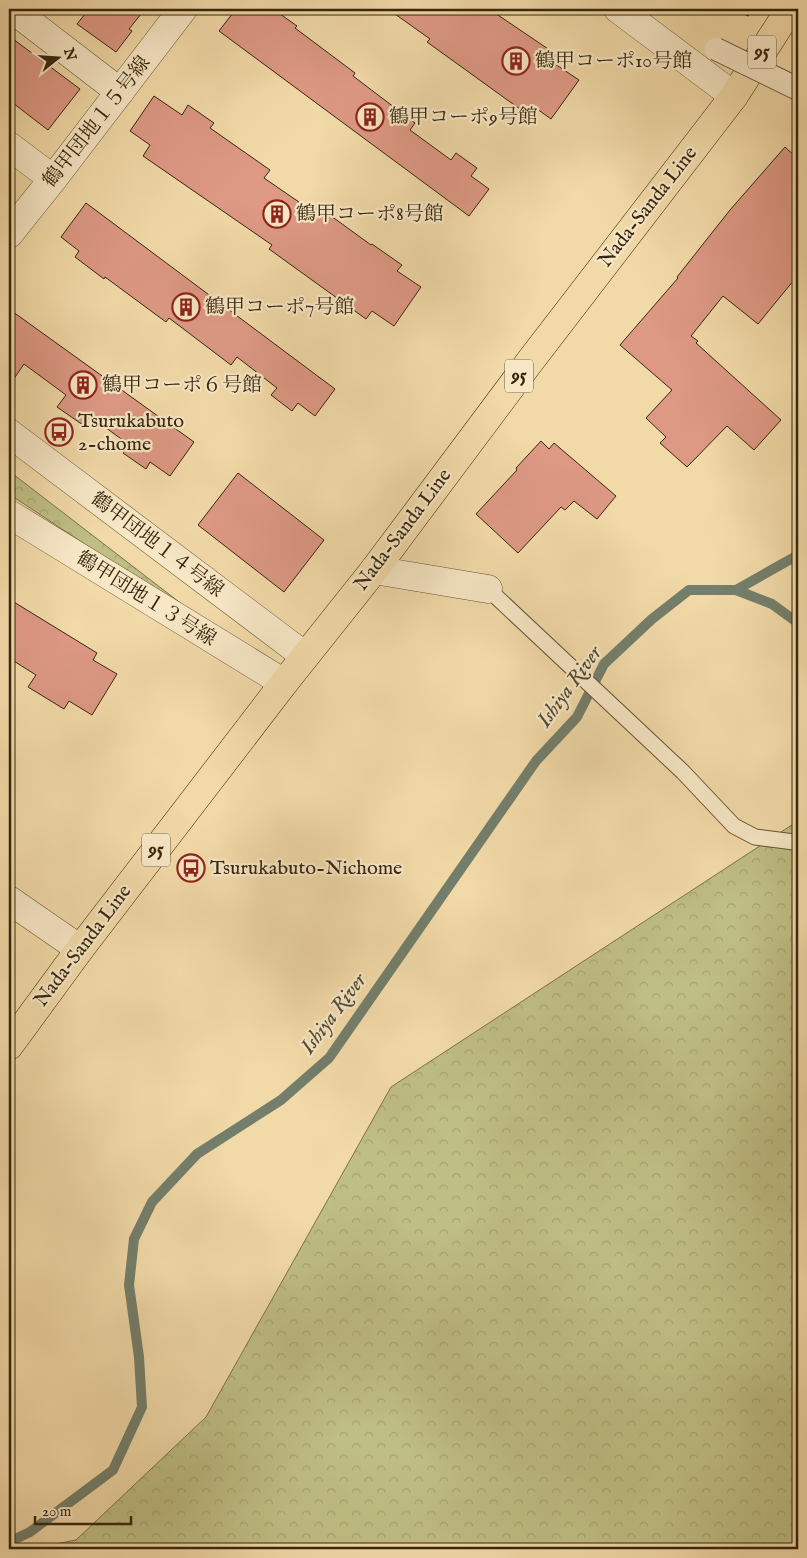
<svg xmlns="http://www.w3.org/2000/svg" width="807" height="1558" font-family="'IM FELL English','Noto Serif JP',serif">
	<style>
		.forest { fill: url(#forest-crowns); stroke: #7a7249 }
		.lines { fill: none; stroke-linecap: round; stroke-linejoin: round }
		.stream { stroke: #737f6c; stroke-width: 10 }
		.building { fill: #de9985; stroke: #36260e }
		.service-casing { stroke: #655334; stroke-width: 17 }
		.minor-casing { stroke: #655334; stroke-width: 29 }
		.tertiary-casing { stroke: #655334; stroke-width: 29 }
		.primary-casing { stroke: #36260e; stroke-width: 29 }
		.path { stroke: #36260e; stroke-width: 3; stroke-dasharray: 4 2.5; stroke-linecap: butt }
		.service { stroke: #f7e7c6; stroke-width: 15 }
		.minor { stroke: #f7e7c6; stroke-width: 28 }
		.tertiary { stroke: #f7e7c6; stroke-width: 28 }
		.primary { stroke: #f2daa8; stroke-width: 28 }
		.pedestrian-bridge-casing { stroke: #655334; stroke-width: 24; stroke-linecap: butt }
		.pedestrian-bridge { stroke: #f7e7c6; stroke-width: 22 }
		.labels { text-anchor: middle; dominant-baseline: central; stroke-width: 4.5; stroke-linejoin: round; paint-order: stroke }
		.shield { fill: #f7e7c6; stroke: #706045; stroke-width: 1 }
		.shield-label { font-size: 19px; font-weight: bold; fill: #36260e }
		.poi-label { font-size: 20px; fill: #36260e; stroke: #f7e7c6; text-anchor: start }
		.street-label { font-size: 20px; fill: #36260e; stroke: #f7e7c6 }
		.water-label { font-size: 21px; font-style: italic; fill: #4f4b35; stroke: #f7e7c6 }
	</style>
	<defs>
		<pattern id="forest-crowns" width="20" height="18" patternUnits="userSpaceOnUse" patternTransform="scale(1.25)"><rect width="20" height="18" fill="#bfbe84"/><path d="M2 6a3 3 0 1 1 6 0M12 15a3 3 0 1 1 6 0" fill="none" stroke="#a5a371"/></pattern>
	</defs>
	<rect width="100%" height="100%" fill="#f2daa8"/>
	<filter id="stains"><feTurbulence type="fractalNoise" baseFrequency=".004" numOctaves="4"/><feColorMatrix values="0 0 0 0 .2 0 0 0 0 .09 0 0 0 0 .02 0 0 0 .5 -.17"/></filter>
	<radialGradient id="worn" r=".72"><stop offset=".6" stop-color="#630" stop-opacity="0"/><stop offset="1" stop-color="#630" stop-opacity=".3"/></radialGradient>
	<g class="forest">
		<path d="M9 471 222 635 9 494Z"/>
		<path d="M798 821V1549H30L76 1540 206 1417 391 1087Z"/>
	</g>
	<g class="lines">
		<g class="stream">
			<path d="M736 590 798 555"/>
			<path d="M9 1542 30 1532 113 1470 142 1407 139 1357 129 1285 134 1239 152 1202 197 1154 281 1100 329 1058 536 761 577 717 604 664 652 619 689 590H736L772 604 798 623"/>
		</g>
	</g>
	<g class="building">
		<path d="M89 9H145L129 29 132 31 116 52 77 24Z"/>
		<path d="M236 9H273L297 26 295 28 355 73 353 76 415 123 410 130 451 160 456 153 477 168 471 176 489 189 469 216 219 31Z"/>
		<path d="M388 9H489L560 57 555 64 579 80 551 119 530 104 524 112 427 42 430 39Z"/>
		<path d="M9 36 80 89 48 130 9 100Z"/>
		<path d="M154 96 182 115 188 105 214 123 210 128 270 170 264 178 312 211 316 205 371 245 372 244 402 265 397 271 421 287 394 326 372 311 366 319 269 249 272 245 143 156 150 145 130 131Z"/>
		<path d="M785 147 798 159V275L758 324 723 296 691 336 698 341 696 343 781 420 754 450 727 426 687 467 660 443 666 437 646 418 672 390 620 345 678 278 677 277 730 210Z"/>
		<path d="M86 203 335 389 315 416 298 403 292 411 271 395 277 388 237 357 231 365 169 318 166 322 105 277 104 279 75 257 79 251 61 237Z"/>
		<path d="M9 309 194 442 170 476 150 462 146 469 123 453 128 444 90 416 83 425 57 407 66 395 24 364 9 386Z"/>
		<path d="M541 441 549 449 554 443 616 496 597 519 574 501 565 510 561 507 518 553 476 514 517 470 516 468Z"/>
		<path d="M238 473 324 540 284 592 198 525Z"/>
		<path d="M9 599 97 653 93 660 117 674 92 715 69 701 64 709 28 687 36 675 9 658Z"/>
	</g>
	<g class="lines">
		<g class="service-casing">
			<path id="service" d="M488 589 683 772 734 826 755 837 794 842 798 840"/>
		</g>
		<g class="minor-casing">
			<g id="minor">
				<path d="M12 9 120 92"/>
				<path d="M9 146 53 179"/>
				<path d="M9 234 53 179 183 9"/>
				<path d="M9 514 284 683"/>
				<path d="M374 570 488 589"/>
				<path d="M9 900 80 949"/>
			</g>
		</g>
		<g class="tertiary-casing">
			<g id="tertiary">
				<path d="M618 9 734 96"/>
				<path d="M9 433 305 656"/>
			</g>
		</g>
		<g class="primary-casing">
			<path id="primary" d="M9 1046 80 949 284 683 374 570 531 360 734 96 790 9"/>
		</g>
		<path class="path" d="M747 16 750 9"/>
		<use href="#service" class="service"/>
		<use href="#minor" class="minor"/>
		<use href="#tertiary" class="tertiary"/>
		<use href="#primary" class="primary"/>
		<g class="pedestrian-bridge-casing">
			<path id="pedestrian-bridge" d="M716 49 798 89"/>
		</g>
		<use href="#pedestrian-bridge" class="pedestrian-bridge"/>
	</g>
	<defs>
		<g id="building-ring" transform="scale(1.4375)"><circle r="9.5" fill="#f7e7c6" stroke="#8f2418" stroke-width="1.5"/><path d="M-4-6H4V6H1V3H-1V6H-4ZM-2.5-4.3h1.7v1.8h-1.7ZM.8-4.3h1.7v1.8H.8ZM-2.5-1h1.7V.8h-1.7ZM.8-1h1.7V.8H.8Z" fill="#8f2418"/></g>
		<g id="bus-ring" transform="scale(1.4375)"><circle r="9.5" fill="#f7e7c6" stroke="#8f2418" stroke-width="1.5"/><path d="M-5-6H5V4H4V6H2V4H-2V6H-4V4H-5ZM-3.5-4V0h7V-4ZM-3.5 1.2v1.5H-2V1.2ZM2 1.2v1.5H3.5V1.2Z" fill="#8f2418"/></g>
	</defs>
	<g fill-rule="evenodd">
		<use href="#building-ring" x="516" y="61"/>
		<use href="#building-ring" x="370" y="117"/>
		<use href="#building-ring" x="277" y="214"/>
		<use href="#building-ring" x="186" y="307"/>
		<use href="#building-ring" x="83" y="385"/>
		<use href="#bus-ring" x="59" y="432"/>
		<use href="#bus-ring" x="191" y="868"/>
	</g>
	<g class="labels">
		<g class="shield">
			<rect x="748" y="35.5" width="28" height="33" rx="4"/>
			<rect x="505" y="359.5" width="28" height="33" rx="4"/>
			<rect x="142" y="833.5" width="28" height="33" rx="4"/>
		</g>
		<g class="shield-label">
			<text x="762" y="52">95</text>
			<text x="519" y="376">95</text>
			<text x="156" y="850">95</text>
		</g>
		<g class="poi-label">
			<text x="535" y="61">鶴甲コーポ10号館</text>
			<text x="389" y="117">鶴甲コーポ9号館</text>
			<text x="296" y="214">鶴甲コーポ8号館</text>
			<text x="205" y="307">鶴甲コーポ7号館</text>
			<text x="102" y="385">鶴甲コーポ６号館</text>
			<text x="78" y="421">Tsurukabuto<tspan x="78" dy="23">2-chome</tspan></text>
			<text x="210" y="868">Tsurukabuto-Nichome</text>
		</g>
		<g class="street-label">
			<text transform="translate(97 122) rotate(-52)">鶴甲団地１５号線</text>
			<text transform="translate(648 207) rotate(-52)">Nada-Sanda Line</text>
			<text transform="translate(403 530) rotate(-53)">Nada-Sanda Line</text>
			<text transform="translate(157 545) rotate(37)">鶴甲団地１４号線</text>
			<text transform="translate(146 599) rotate(32)">鶴甲団地１３号線</text>
			<text transform="translate(83 946) rotate(-53)">Nada-Sanda Line</text>
		</g>
		<g class="water-label">
			<text transform="translate(570 687) rotate(-54)">Ishiya River</text>
			<text transform="translate(334 1014) rotate(-53)">Ishiya River</text>
		</g>
	</g>
	<rect width="807" height="1558" fill="none" stroke="#f2daa8" stroke-width="30"/>
	<rect x="10" y="10" width="787" height="1538" fill="none" stroke="#36260e" stroke-width="2.5"/>
	<rect x="15" y="15" width="777" height="1528" fill="none" stroke="#36260e"/>
	<g transform="translate(58 58) rotate(73)" stroke="#f7e7c6" stroke-width="4" paint-order="stroke">
	<path d="M0-4L9 19L0 12L-9 19Z" fill="#36260e"/>
	<text y="-8" font-size="14" font-weight="bold" text-anchor="middle" fill="#36260e">N</text>
	</g>
	<path d="M35 1516v8h96v-8" fill="none" stroke="#36260e" stroke-width="2.5"/>
	<text x="42" y="1516" font-size="15" fill="#36260e" stroke="#f7e7c6" stroke-width="4" paint-order="stroke">20 m</text>
	<rect width="100%" height="100%" filter="url(#stains)"/>
	<rect width="100%" height="100%" fill="url(#worn)"/>
</svg>
